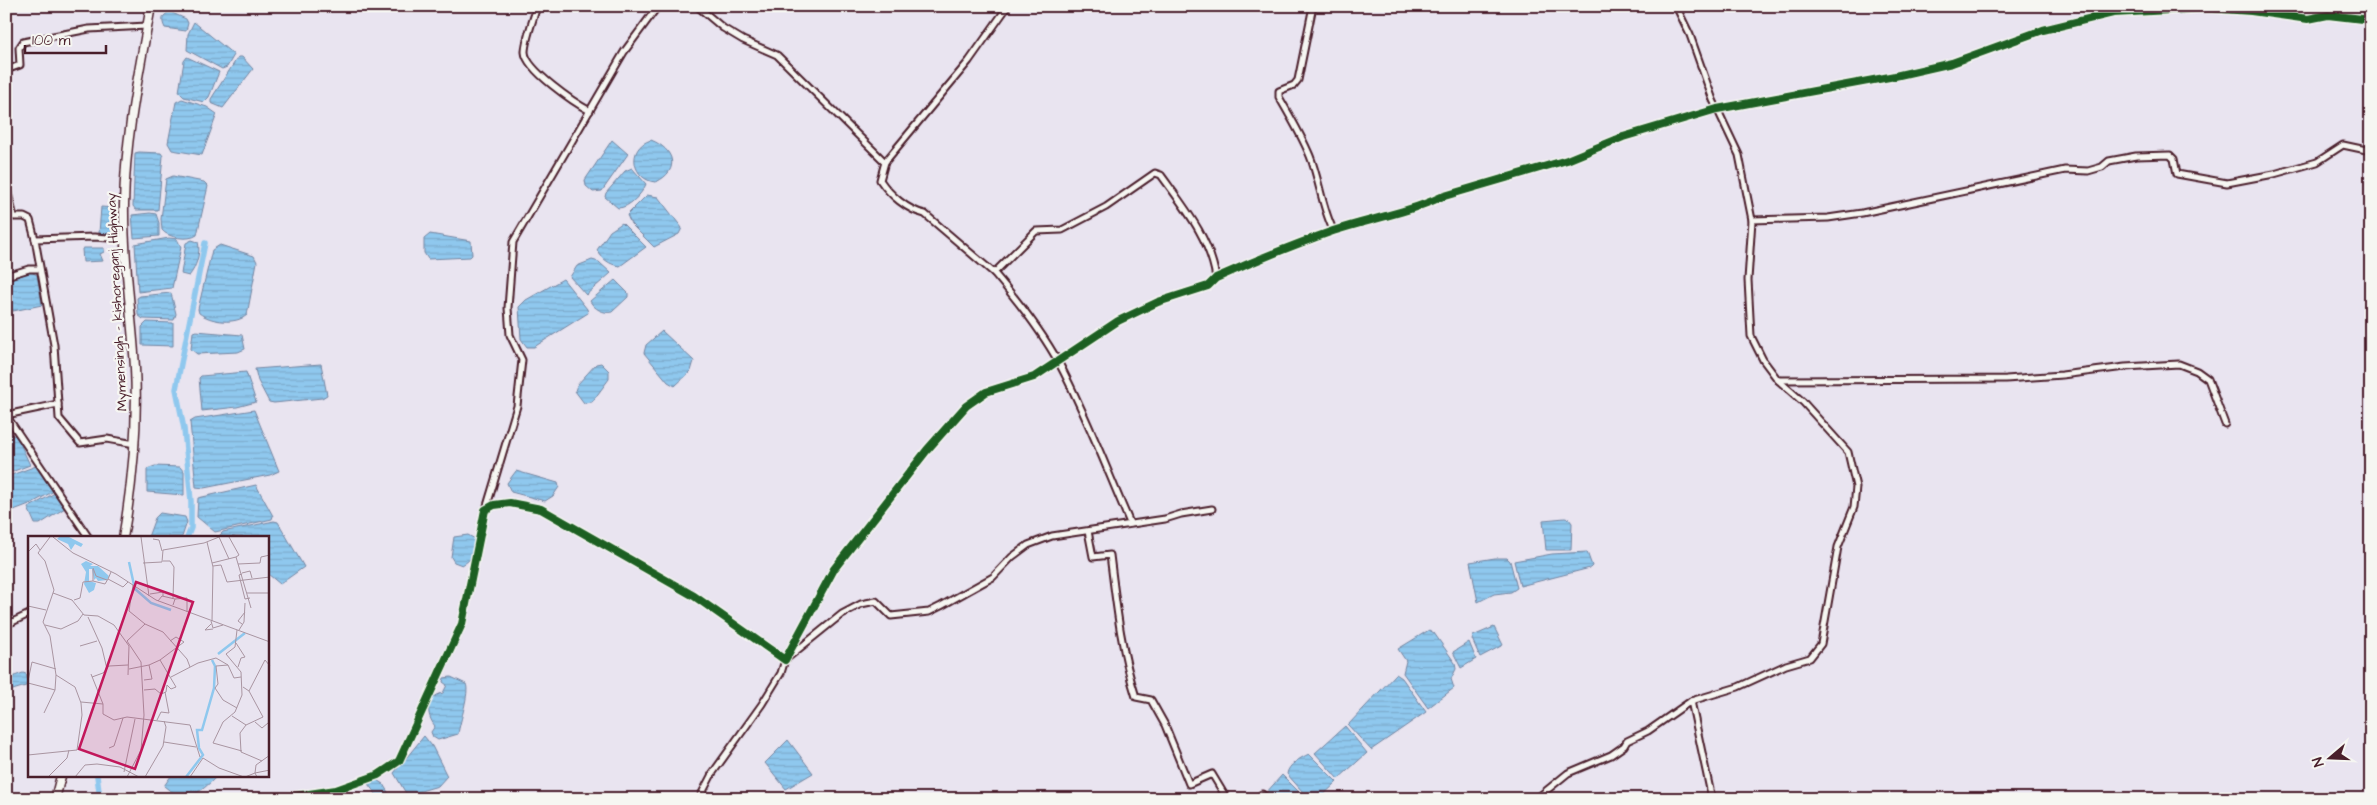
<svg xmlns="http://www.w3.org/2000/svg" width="2377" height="805" font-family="'Architects Daughter',sans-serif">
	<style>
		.water { fill: url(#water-rules); stroke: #7384a0 }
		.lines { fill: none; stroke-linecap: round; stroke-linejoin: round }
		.canal { stroke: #8fc8ee; stroke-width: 5.5 }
		.minor-casing { stroke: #4a1f2b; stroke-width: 9 }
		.primary-casing { stroke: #4a1f2b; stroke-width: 11 }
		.minor { stroke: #f6f6f2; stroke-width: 5 }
		.primary { stroke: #f6f6f2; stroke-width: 8 }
		.cycleway-casing { stroke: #f6f6f2; stroke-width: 11 }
		.cycleway { stroke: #1b5e20; stroke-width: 8 }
		.labels { text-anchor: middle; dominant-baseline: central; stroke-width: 4.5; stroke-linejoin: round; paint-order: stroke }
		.street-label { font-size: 14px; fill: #4a1f2b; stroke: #f6f6f2 }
		.inset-river { fill: none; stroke: #8fc8ee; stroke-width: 2.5 }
		.inset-road { fill: none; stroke: #a995a1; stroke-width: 1 }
		.view { fill: #c2185b; fill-opacity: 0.15; stroke: #c2185b; stroke-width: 2.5 }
		.inset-edge { fill: none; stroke: #4a1f2b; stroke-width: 2.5 }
	</style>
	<defs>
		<pattern id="water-rules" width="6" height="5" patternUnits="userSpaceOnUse" patternTransform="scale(1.25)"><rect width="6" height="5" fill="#8fc8ee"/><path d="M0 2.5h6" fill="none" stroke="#7dabcc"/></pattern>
	</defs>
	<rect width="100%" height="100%" fill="#e9e4f0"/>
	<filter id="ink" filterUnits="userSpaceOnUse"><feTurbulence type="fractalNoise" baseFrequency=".02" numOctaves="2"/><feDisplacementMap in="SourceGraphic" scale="10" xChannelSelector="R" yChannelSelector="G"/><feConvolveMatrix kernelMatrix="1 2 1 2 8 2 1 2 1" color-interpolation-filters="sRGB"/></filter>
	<g filter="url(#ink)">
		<g class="water">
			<path d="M170 12 186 19 188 23 186 31 165 28C161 20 162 15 170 12Z"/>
			<path d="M194 22 234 55 227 67 222 69 187 50 188 34Z"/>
			<path d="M187 57 219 72 209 97 204 102 184 97 179 92 184 61Z"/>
			<path d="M238 57H242L253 69 223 108 211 103V99Z"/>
			<path d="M182 99 207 107 217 114 202 155 172 150 168 143 176 102Z"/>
			<path d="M612 140 628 154 602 191 593 192 586 186 585 180Z"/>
			<path d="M651 140C674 149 681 170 656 182 633 181 625 148 651 140Z"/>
			<path d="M139 152 161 153 163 156 158 210H136L133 206 135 153Z"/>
			<path d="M632 168 646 184C642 194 629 208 618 208L605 197 606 193 625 171Z"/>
			<path d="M173 176 204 182 208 186 197 235C189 241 168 238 162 230L161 219 166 179Z"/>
			<path d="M647 195 658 197 682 228 679 234 654 247 631 224 627 215Z"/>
			<path d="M101 207 115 208V227L111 235 99 233Z"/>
			<path d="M150 213 156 214 159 223V236L134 238 132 215Z"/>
			<path d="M622 223 646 247 620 266C610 265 602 259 597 250L610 231Z"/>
			<path d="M430 234 471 241 472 255 470 257 428 259 424 253V239Z"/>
			<path d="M169 238 177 239 181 247 172 288 138 292 135 244Z"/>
			<path d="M192 240 198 242C201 252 196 268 189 276L181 274 186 243Z"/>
			<path d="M220 245 254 256 257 262 247 315C235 325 211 322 199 313L198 309 212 250Z"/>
			<path d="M84 248H104V252L100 254 103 261 83 262 82 249Z"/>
			<path d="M592 260 599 262 611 273 586 295 570 277 577 266Z"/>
			<path d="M31 272 37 275 42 305 13 311 9 307 7 280Z"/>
			<path d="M563 279 587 309 588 313 534 347H527L521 339 519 307 526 300Z"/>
			<path d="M615 280 628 293V297L612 312C604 314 594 309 590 301Z"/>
			<path d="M171 293 176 314 174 320 143 319 138 315 137 298 140 296Z"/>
			<path d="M147 322 173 323V346L142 345V327Z"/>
			<path d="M196 331 242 335 245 349 238 352 197 354 191 349 193 332Z"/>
			<path d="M662 331 694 361 691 371 675 386 668 382 644 353 646 345Z"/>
			<path d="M601 363 609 371V379L592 402 584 403 575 391 577 385 596 364Z"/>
			<path d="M321 364 327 395 322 398 274 403 269 402 258 381 255 369Z"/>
			<path d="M246 372 256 402 237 407 202 411 199 378 201 376Z"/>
			<path d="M254 410 279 471 270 475 204 488 196 487 190 422 195 419Z"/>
			<path d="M14 435 18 439 30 465 6 474V437Z"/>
			<path d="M39 465 54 491 32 503 6 513V477Z"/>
			<path d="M155 466 180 467 184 472V495L147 492V469Z"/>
			<path d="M516 471 558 483 559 487 553 496 545 501 511 492 507 483Z"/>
			<path d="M256 485 273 516 272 519 215 532 197 517 198 498Z"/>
			<path d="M55 493 65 508 40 524H35L28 508Z"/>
			<path d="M160 513 185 517 187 522 182 537H148L155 518Z"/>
			<path d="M1565 518 1569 519 1572 523 1571 550H1546L1543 520Z"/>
			<path d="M274 521 278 522 304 567 280 584 268 574V538L219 536 223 532Z"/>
			<path d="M468 535 477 540C475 552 473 559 462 565L454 562 451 557 454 537Z"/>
			<path d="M1587 552 1592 566 1590 568 1520 586 1514 561 1552 554Z"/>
			<path d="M1495 558H1507L1510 561 1517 588 1511 592 1494 594 1478 602 1470 562Z"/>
			<path d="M1494 627 1503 645 1480 657 1472 639 1473 636Z"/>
			<path d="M1429 630 1434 633 1455 663 1456 669 1451 679 1454 688 1428 708 1403 673 1406 661 1398 649Z"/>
			<path d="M1469 642 1476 659 1461 668 1453 652Z"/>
			<path d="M23 673 26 674 29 685 6 692V679Z"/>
			<path d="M1396 674 1402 678 1426 712 1371 750 1348 725Z"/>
			<path d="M451 677 466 684C470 692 460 721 458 734L438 740 433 737 431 732 435 726C426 715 425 697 443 693L447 685 443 682 444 678Z"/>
			<path d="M1345 726 1367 753 1338 779 1315 753Z"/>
			<path d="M424 736 432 746 447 776 438 786 407 795 394 773Z"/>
			<path d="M788 740 813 773 786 789 765 763Z"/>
			<path d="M1309 754 1337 782 1319 799H1309L1287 774C1288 765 1300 758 1309 754Z"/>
			<path d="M1282 775 1306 799H1271L1265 794Z"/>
			<path d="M171 776H217C199 794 186 805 164 786Z"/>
			<path d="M375 779 383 784 392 799H380L368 784Z"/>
		</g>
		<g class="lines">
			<g class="canal">
				<path d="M187 538 191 528V501L184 429 176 389 205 243"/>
				<path d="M97 776 100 799"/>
			</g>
			<g class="minor-casing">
				<g id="minor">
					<path d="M537 6C534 18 525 40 525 52 526 70 575 103 590 111"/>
					<path d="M697 6 723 28 743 40 777 55 885 162 969 61 1008 6"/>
					<path d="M1313 6 1298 80 1294 85 1279 91V97C1290 116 1302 136 1310 156 1319 178 1323 213 1334 231"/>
					<path d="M1676 6 1690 35 1713 100 1739 155 1752 220 1748 280 1751 336 1763 360 1778 380 1803 402 1848 452 1856 487 1854 507 1838 547 1821 644 1810 658 1786 665 1738 687 1691 701 1712 799"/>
					<path d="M6 70 20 65 19 48 23 42 89 29 147 26"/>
					<path d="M885 162 880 180C890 195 907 210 925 214L994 273 1036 231 1062 230 1106 207 1155 173 1161 175C1184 207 1210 238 1216 278"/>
					<path d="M6 185 14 217H24L30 220 35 239"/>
					<path d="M1752 220 1828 218 1862 213 2065 170 2088 171 2102 167 2109 161 2136 156 2170 155 2174 159 2177 174 2227 183 2274 174 2317 162 2343 145 2371 151"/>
					<path d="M124 239 94 237 35 239 54 345 59 418 80 443 107 439 135 444"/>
					<path d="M994 273C1018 301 1041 330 1059 363 1086 414 1107 470 1130 523"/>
					<path d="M6 276 29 269H39"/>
					<path d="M1778 380 2006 379 2062 375 2125 367 2179 364 2197 371 2208 379 2225 424"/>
					<path d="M6 415 89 538"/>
					<path d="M6 415 58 404"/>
					<path d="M486 509 517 406 522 360 510 335 508 308 513 242 624 52 658 6"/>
					<path d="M1088 531 1093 557 1110 555C1116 603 1121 651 1136 697L1151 700 1165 725 1189 784 1212 774 1227 799"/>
					<path d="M6 625 29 614"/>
					<path d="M275 799 336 790 378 775 399 761 462 624 485 510 494 505 510 503 541 509 694 596 785 660 834 569 927 450 966 406 986 392 1034 377 1118 321 1158 302 1208 286 1216 278C1254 261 1293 245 1333 231 1369 219 1407 213 1441 197L1567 160 1623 137 1717 109 1895 76 1952 63 2043 30 2113 13 2208 8 2251 11 2308 19 2328 15 2371 20"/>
					<path d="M699 799 712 774 762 704 781 673 785 660 842 614 861 604 876 601 891 616 929 612 941 606 993 577 1012 557 1028 545 1052 536 1165 519 1181 514 1212 509"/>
					<path d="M1257 799 1262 794 1267 799"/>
					<path d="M1536 799 1568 773 1611 755 1624 746 1627 741 1648 731 1691 701"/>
				</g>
			</g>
			<g class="primary-casing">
				<g id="primary">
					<path d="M123 538C133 481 138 425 135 368 132 314 123 260 124 205 125 138 139 72 151 6"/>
					<path d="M55 799 61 776"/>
				</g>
			</g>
			<use href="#minor" class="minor"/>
			<use href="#primary" class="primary"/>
			<g class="cycleway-casing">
				<path id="cycleway" d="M275 799 336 790 378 775 399 761 462 624 485 510 494 505 510 503 541 509 694 596 785 660 834 569 927 450 966 406 986 392 1034 377 1118 321 1158 302 1208 286 1216 278C1254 261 1293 245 1333 231 1369 219 1407 213 1441 197L1567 160 1623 137 1717 109 1895 76 1952 63 2043 30 2113 13 2208 8 2251 11 2308 19 2328 15 2371 20"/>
			</g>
			<use href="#cycleway" class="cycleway"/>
		</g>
	</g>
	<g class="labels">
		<g class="street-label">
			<text transform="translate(117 302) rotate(-93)">Mymensingh - kishoreganj Highway</text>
		</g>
	</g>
	<g transform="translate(28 536)">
		<rect width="241" height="241" fill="#e9e4f0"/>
		<path d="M31 1H41L55 8 53 11 47 8 43 14 40 8 29 3ZM58 25 65 28 62 30H70L81 40 79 44 70 45 68 42 66 44 64 33H61V45L68 47 66 54 61 57 56 48 58 36 53 28Z" fill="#8fc8ee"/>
		<path class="inset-river" d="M101 26 106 49M106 52 123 67 143 74M190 118 217 97M158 241 175 219 171 212 169 194H174L186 152 187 130 184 124"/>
		<path class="inset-road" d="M25 1 45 17 88 38 128 64 242 106M113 1 121 60M191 1 201 23M201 1 211 19 208 21 223 72M125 3 131 4 134 15M179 6 185 31 184 85M0 16 8 8 12 14M135 25H142L146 31 145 62M115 27 134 26 135 14 176 7 191 1M184 27 208 21M210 28 232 27 233 21 242 19M185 30 193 29 199 46 242 41M65 32 68 40 79 44M65 33V45L77 48 80 43M83 36 80 43 95 51 100 46M214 37 222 35 224 42M214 38 211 39 217 63 222 62M25 57 44 64 56 79 70 80 86 89 101 110 100 139M219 57H242M122 58 135 56V60M147 63 159 62V76M46 64 52 62 55 46 65 45M130 65 134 60 147 63 145 69M0 70 18 74M60 81 74 112 79 133M183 85 185 92 195 89M117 88 135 96 159 123 162 131M183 88 177 94 185 93M214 88 210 85 217 76M17 89 33 93 50 85 55 78M209 94 207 111 198 118 213 136 214 159 207 176 195 186 185 207 214 215M211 94 216 86 217 67M208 107 217 121 213 122 210 131M52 110 69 105M200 129 188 130 190 148 187 152 195 164 209 172M101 133 121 129M63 138 75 168M64 141 75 137 81 130 100 129M143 141 170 127 188 122 200 129 206 142 213 141M116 144 124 143 121 129 132 124M0 145 4 126 28 133M0 147 27 154M116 154 127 153 133 158 138 156 139 149 143 153 148 151 132 124 156 106 148 101 142 105M221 155 237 124 242 130M53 166 75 168V178L86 184 99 181 162 189 172 221M16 177 27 154 28 139M204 180 218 189 235 181 221 155 215 151M129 184 133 176 141 177 137 156M227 186 234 192 240 187M218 189 212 197 213 216 234 225M136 206 168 211M81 212 86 210 95 182M0 219 49 214 54 179 53 167 47 151 28 139 22 100 15 86 26 54 17 25 10 17 22 1M96 236 107 183M20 241 39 222 41 214M47 241 57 229 69 228 92 231 111 241M99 241 113 214 116 179 113 126 99 105 117 88 101 75 105 49M117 241 135 210 138 191 136 185M162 241 175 222 191 232 216 241M217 241 227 237 228 229 242 219M229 241 227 237 242 234"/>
		<path class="view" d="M108 46 165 66 107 233 51 213Z"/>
		<rect width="241" height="241" class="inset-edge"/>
	</g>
	<rect width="2377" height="805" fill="none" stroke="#f6f6f2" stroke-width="25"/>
	<rect x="12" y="12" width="2352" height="780" fill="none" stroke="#4a1f2b" stroke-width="2" filter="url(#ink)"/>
	<g transform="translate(2330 758) rotate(251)" stroke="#f6f6f2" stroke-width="4" paint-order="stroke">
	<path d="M0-4L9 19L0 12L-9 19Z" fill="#4a1f2b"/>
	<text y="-8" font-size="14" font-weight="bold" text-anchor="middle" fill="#4a1f2b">N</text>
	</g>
	<path d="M25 45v8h81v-8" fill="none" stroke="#4a1f2b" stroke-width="2.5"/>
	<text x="32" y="45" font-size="15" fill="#4a1f2b" stroke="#f6f6f2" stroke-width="4" paint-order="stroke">100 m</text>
</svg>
